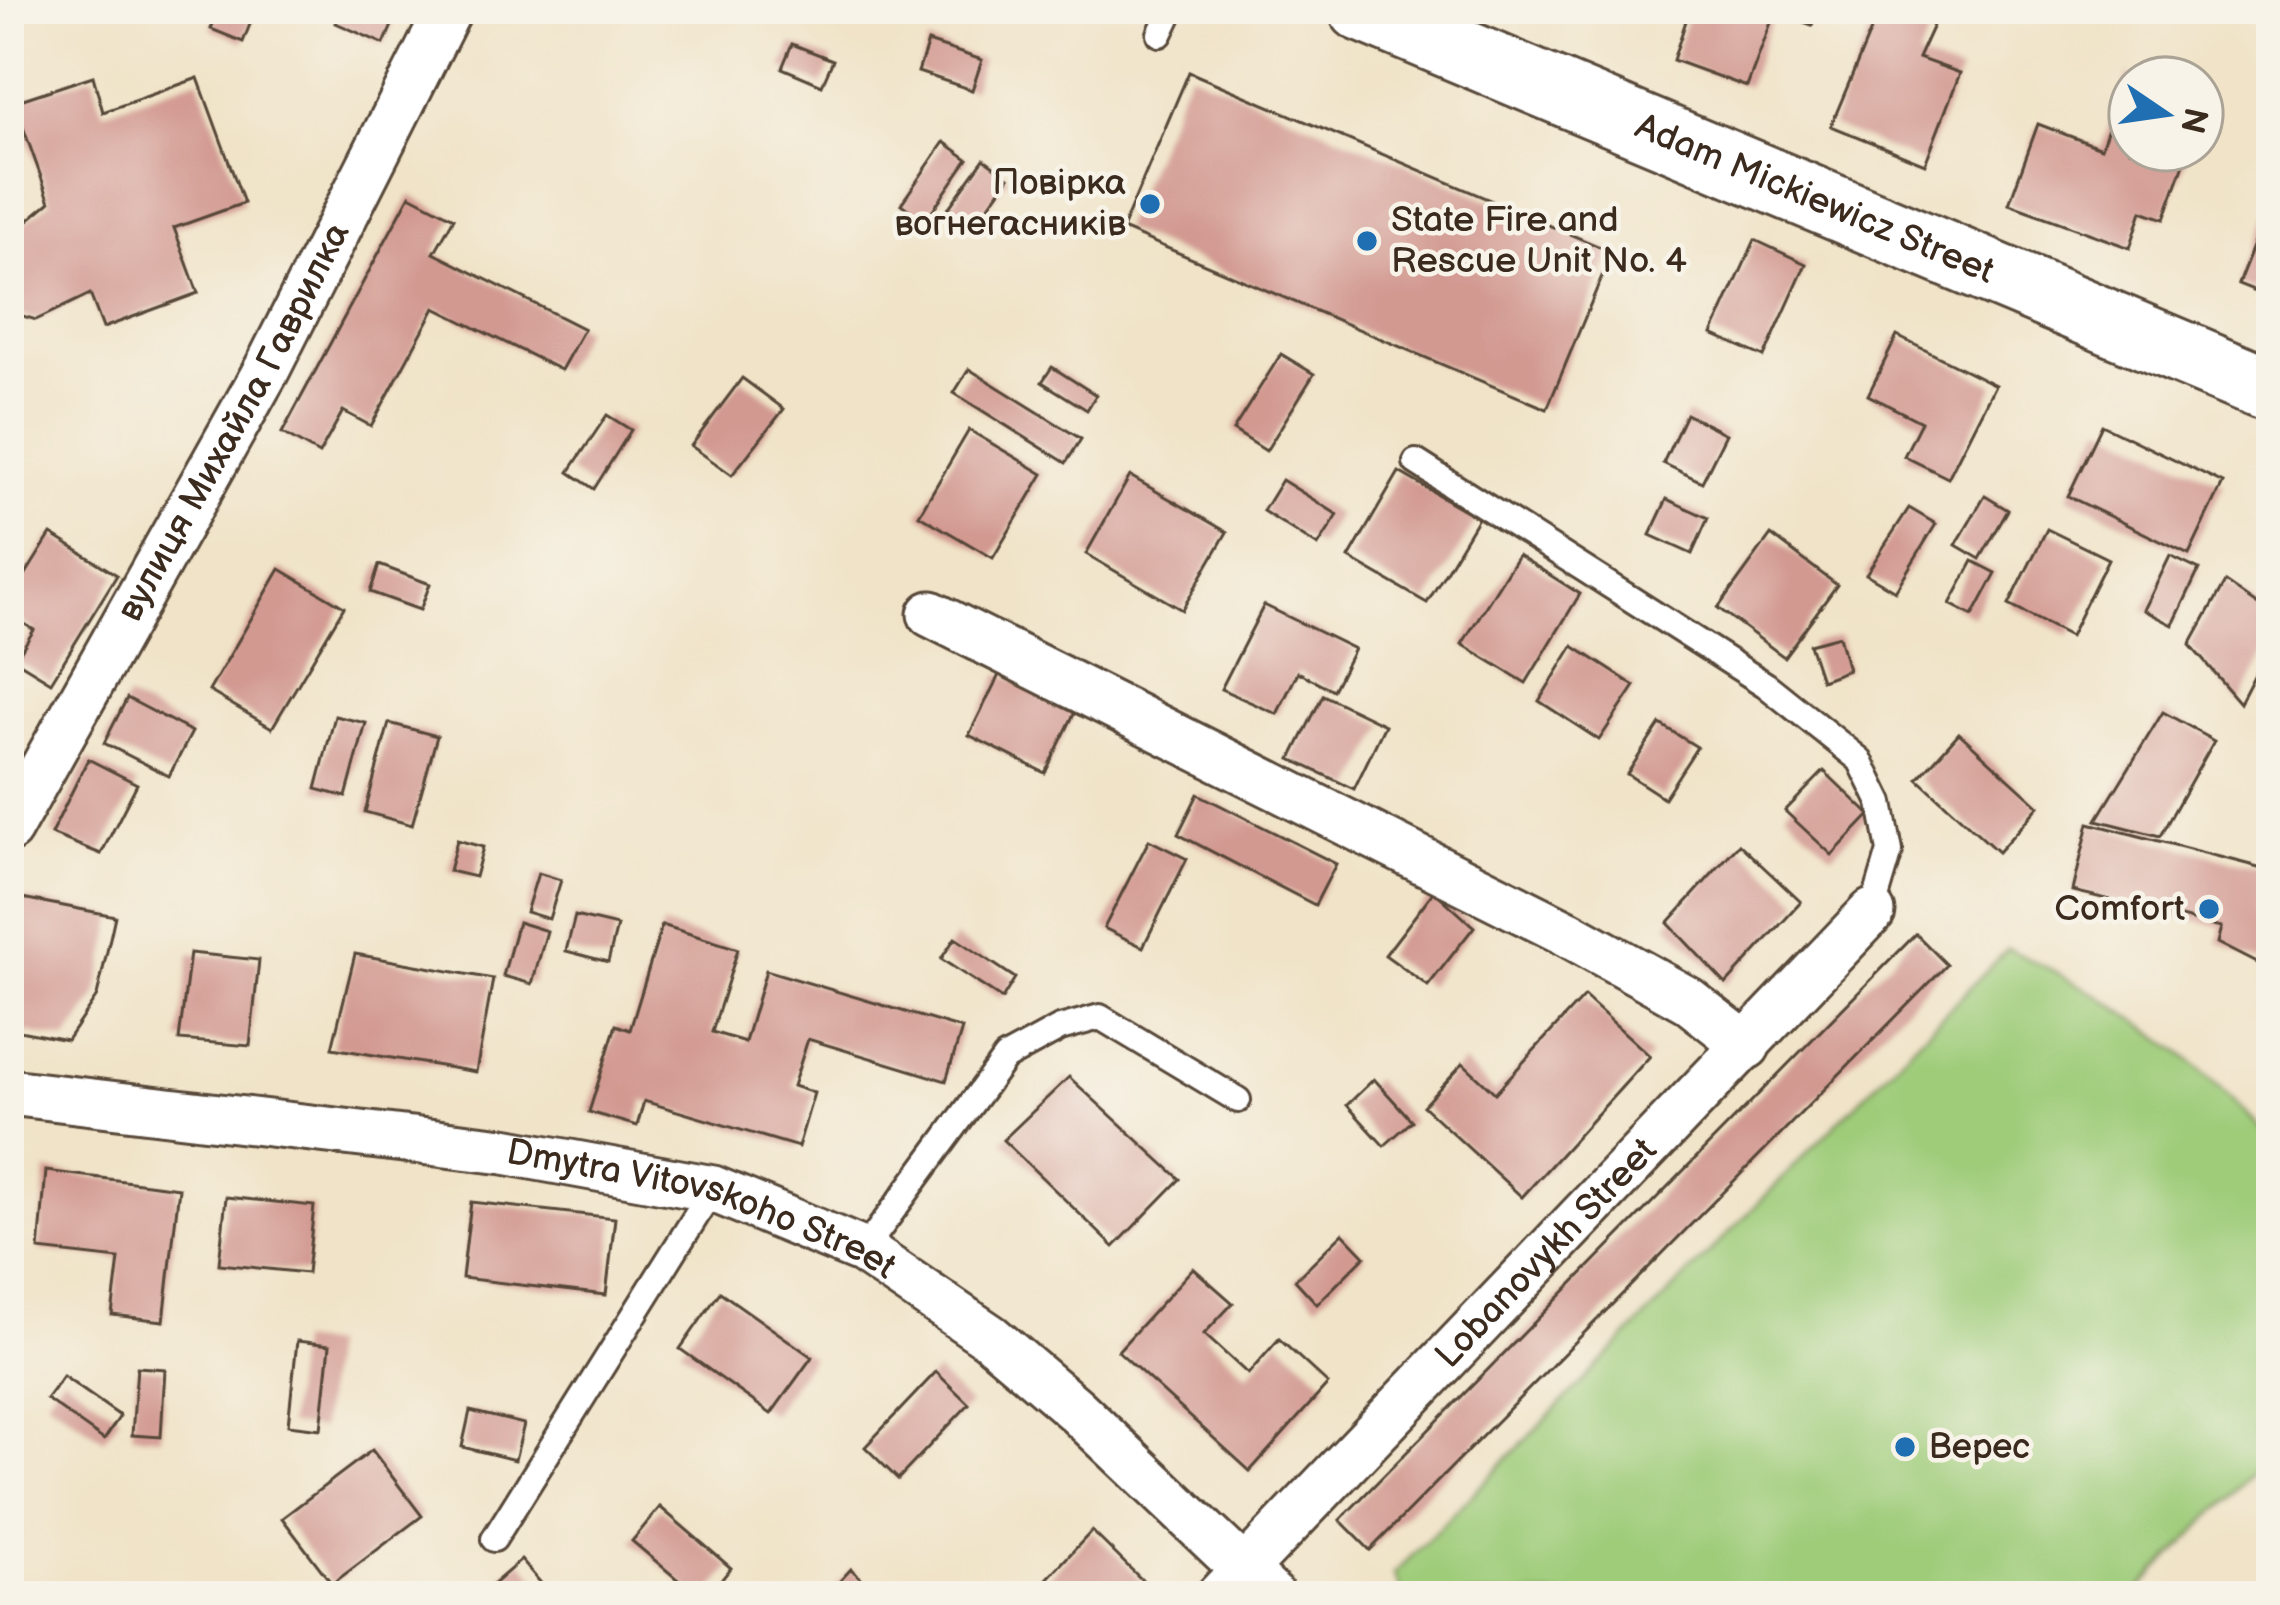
<svg xmlns="http://www.w3.org/2000/svg" width="2280" height="1605" font-family="'Balsamiq Sans',sans-serif">
	<style>
		.green { fill: #9ecc79; stroke: #6c7b4c; stroke-width: 3 }
		.building { fill: #d29991 }
		.lines { fill: none; stroke-linecap: round; stroke-linejoin: round }
		.lane-casing { stroke: #564637; stroke-width: 30 }
		.street-casing { stroke: #564637; stroke-width: 51 }
		.secondary-casing { stroke: #564637; stroke-width: 69 }
		.lane { stroke: #fff; stroke-width: 24 }
		.street { stroke: #fff; stroke-width: 45 }
		.secondary { stroke: #fff; stroke-width: 63 }
		.poi-dot { fill: #1f6fb2; stroke: #f7f3e8; stroke-width: 4.5 }
		.labels { text-anchor: middle; dominant-baseline: central; stroke-width: 9; stroke-linejoin: round; paint-order: stroke }
		.poi-label { font-size: 36px; fill: #3b2a1e; stroke: #f7f3e8; text-anchor: end }
		.street-label { font-size: 36px; fill: #3b2a1e; stroke: #f7f3e8 }
	</style>
	<rect width="100%" height="100%" fill="#f7f3e8"/>
	<filter id="ink" filterUnits="userSpaceOnUse"><feTurbulence type="fractalNoise" baseFrequency=".00833" numOctaves="2"/><feDisplacementMap in="SourceGraphic" scale="24" xChannelSelector="R" yChannelSelector="G"/><feConvolveMatrix kernelMatrix="1 2 1 2 8 2 1 2 1" color-interpolation-filters="sRGB"/></filter>
	<filter id="wash" filterUnits="userSpaceOnUse"><feTurbulence type="fractalNoise" baseFrequency=".004" numOctaves="4" result="noise"/><feDisplacementMap in="SourceGraphic" scale="48" xChannelSelector="R" yChannelSelector="G"/><feGaussianBlur stdDeviation="2.7" result="paint"/><feColorMatrix in="noise" values="0 0 0 0 0 0 0 0 0 0 0 0 0 0 0 0 0 1.4 0 .05"/><feComposite in="paint" operator="in"/></filter>
	<g filter="url(#wash)">
		<rect width="100%" height="100%" fill="#f0e3c7"/>
		<path class="green" d="M2008 949C2106 993 2202 1057 2271 1141V1454L2133 1596H1404L1394 1574Z"/>
		<g id="blocks">
			<g class="building">
				<path d="M219 9H256L243 42 211 29Z"/>
				<path d="M342 9H399L384 44 336 23Z"/>
				<path d="M823 9H852L847 20Z"/>
				<path d="M1656 9H1818L1812 25 1775 12 1747 87 1673 60 1686 21Z"/>
				<path d="M1880 9H1901L1935 21 1918 58 1960 73 1925 164 1831 126Z"/>
				<path d="M928 42 982 60 972 90 918 72Z"/>
				<path d="M792 44 833 60 822 85 782 68Z"/>
				<path d="M2129 71 2130 150H2189L2164 219 2142 211 2130 248 2009 204 2038 124 2101 148Z"/>
				<path d="M1189 72 1612 252 1547 409 1122 229Z"/>
				<path d="M93 76 103 112 198 78 244 203 174 228 198 293 103 328 90 294 36 320 9 312V236L50 202 14 102Z"/>
				<path d="M944 142 968 159 925 221 901 204Z"/>
				<path d="M984 159 1009 177 973 228 947 210Z"/>
				<path d="M410 195 454 218 434 253 584 329 561 370 435 308 371 426 343 411 319 454 282 433Z"/>
				<path d="M2271 201V297L2238 284Z"/>
				<path d="M1755 240 1806 264 1764 357 1712 334Z"/>
				<path d="M1897 336 1995 385 1948 478 1904 456 1921 422 1868 395Z"/>
				<path d="M1281 354 1314 374 1266 451 1233 430Z"/>
				<path d="M1052 367 1096 395 1087 410 1042 382Z"/>
				<path d="M969 369 1081 439 1066 463 954 393Z"/>
				<path d="M742 378 784 409 732 475 691 446Z"/>
				<path d="M1686 414 1726 434 1702 482 1663 463Z"/>
				<path d="M607 415 631 430 594 489 569 472Z"/>
				<path d="M2102 425 2223 484 2189 555 2068 496Z"/>
				<path d="M969 430 1043 474 993 558 919 515Z"/>
				<path d="M1399 472 1478 518 1427 603 1349 558Z"/>
				<path d="M1130 476 1227 532 1182 610 1086 554Z"/>
				<path d="M1282 480 1338 515 1318 546 1263 511Z"/>
				<path d="M1985 496 2008 510 1980 559 1956 545Z"/>
				<path d="M1667 499 1708 518 1692 554 1650 535Z"/>
				<path d="M1909 508 1936 524 1895 591 1866 574Z"/>
				<path d="M2047 529 2108 559 2070 636 2009 605Z"/>
				<path d="M51 534 117 575 51 682 15 660 34 630 9 614V601Z"/>
				<path d="M1771 535 1837 585 1784 657 1718 608Z"/>
				<path d="M1518 555 1580 594 1526 683 1462 644Z"/>
				<path d="M2170 556 2199 570 2173 625 2144 610Z"/>
				<path d="M1973 561 1996 573 1973 616 1950 604Z"/>
				<path d="M379 565 430 584 420 610 370 592Z"/>
				<path d="M280 569 344 607 272 728 209 691Z"/>
				<path d="M2225 582 2271 614V643L2240 703 2190 645Z"/>
				<path d="M1264 605 1354 649 1333 690 1298 672 1277 714 1221 689Z"/>
				<path d="M1839 636 1848 670 1821 680 1809 644Z"/>
				<path d="M1573 646 1635 686 1599 740 1539 701Z"/>
				<path d="M1000 673 1076 710 1045 773 969 735Z"/>
				<path d="M1323 695 1385 725 1354 789 1291 759Z"/>
				<path d="M127 698 192 732 169 776 104 743Z"/>
				<path d="M2163 712 2214 740 2160 836 2097 820Z"/>
				<path d="M335 716 366 723 346 797 316 789Z"/>
				<path d="M389 723 437 736 412 825 365 812Z"/>
				<path d="M1660 724 1697 747 1664 798 1627 774Z"/>
				<path d="M1959 733 2039 806 1998 852 1918 779Z"/>
				<path d="M88 759 137 784 101 854 51 834Z"/>
				<path d="M1824 771 1870 815 1832 855 1785 811Z"/>
				<path d="M1198 794 1336 864 1315 905 1178 834Z"/>
				<path d="M2089 823 2271 870V970L2218 943 2222 927 2073 891Z"/>
				<path d="M457 840 483 847 475 877 449 871Z"/>
				<path d="M1149 840 1187 859 1143 947 1104 928Z"/>
				<path d="M1739 844 1801 902 1726 984 1668 923Z"/>
				<path d="M538 873 561 880 549 919 526 912Z"/>
				<path d="M1434 891 1474 927 1428 986 1385 955Z"/>
				<path d="M12 896 115 916 97 996 67 1040 9 1029Z"/>
				<path d="M575 916 617 926 608 962 566 951Z"/>
				<path d="M518 922 547 931 532 984 503 976Z"/>
				<path d="M662 925 738 949 712 1032 745 1042 766 970 962 1029 946 1081 808 1039 793 1086 814 1093 798 1147 644 1101 637 1126 589 1112 616 1025 630 1030Z"/>
				<path d="M1916 934 1947 965 1370 1550 1340 1520Z"/>
				<path d="M955 938 1015 978 1002 999 941 959Z"/>
				<path d="M190 953 259 960 250 1046 179 1040Z"/>
				<path d="M355 954 493 979 476 1072 332 1048Z"/>
				<path d="M1584 996 1650 1056 1522 1197 1423 1106 1463 1063 1495 1093Z"/>
				<path d="M1069 1077 1180 1179 1114 1247 1003 1140Z"/>
				<path d="M1374 1079 1412 1121 1384 1146 1347 1105Z"/>
				<path d="M46 1171 179 1188 164 1321 112 1315 119 1259 39 1250Z"/>
				<path d="M226 1197 314 1206 307 1273 219 1264Z"/>
				<path d="M471 1202 615 1218 606 1295 462 1278Z"/>
				<path d="M1343 1233 1365 1256 1317 1304 1295 1280Z"/>
				<path d="M1193 1268 1233 1303 1204 1334 1248 1374 1279 1339 1328 1384 1250 1471 1118 1351Z"/>
				<path d="M720 1292 812 1357 771 1414 680 1349Z"/>
				<path d="M297 1341 330 1345 321 1429 288 1425Z"/>
				<path d="M137 1367 165 1369 161 1437 132 1435Z"/>
				<path d="M936 1372 969 1404 898 1479 865 1447Z"/>
				<path d="M63 1376 120 1416 104 1440 46 1399Z"/>
				<path d="M470 1411 524 1424 515 1460 462 1447Z"/>
				<path d="M372 1450 422 1516 332 1584 282 1518Z"/>
				<path d="M660 1507 731 1568 708 1596H697L632 1541Z"/>
				<path d="M1092 1531 1142 1580 1127 1596H1031Z"/>
				<path d="M521 1560 552 1596H499L491 1586Z"/>
				<path d="M851 1569 879 1596H826Z"/>
			</g>
		</g>
	</g>
	<g filter="url(#ink)">
		<use href="#blocks" fill-opacity="0" stroke="#564637" stroke-width="3"/>
		<g class="lines">
			<g class="lane-casing">
				<g id="lane">
					<path d="M1160 34 1172 9"/>
					<path d="M1416 462 1766 685 1860 760 1881 803 1890 851 1872 912"/>
					<path d="M863 1251 1005 1058 1060 1028 1100 1017 1238 1100"/>
					<path d="M494 1539 713 1189"/>
				</g>
			</g>
			<g class="street-casing">
				<g id="street">
					<path d="M931 614 1567 933 1688 1000 1747 1046"/>
					<path id="s1" d="M9 829 267 369 449 9"/>
					<path id="s2" d="M9 1092 504 1151 713 1189 863 1251 990 1337 1076 1410 1272 1596"/>
					<path id="s3" d="M1219 1596 1872 912"/>
				</g>
			</g>
			<g class="secondary-casing">
				<g id="secondary">
					<path id="s4" d="M1361 9 2271 390"/>
				</g>
			</g>
			<use href="#lane" class="lane"/>
			<use href="#street" class="street"/>
			<use href="#secondary" class="secondary"/>
		</g>
	</g>
	<g class="poi-dot">
		<circle cx="1150" cy="204" r="12"/>
		<circle cx="1367" cy="241" r="12"/>
		<circle cx="2209" cy="909" r="12"/>
		<circle cx="1905" cy="1447" r="12"/>
	</g>
	<g class="labels">
		<g class="poi-label">
			<text x="1126" y="183">Повірка<tspan x="1126" dy="41">вогнегасників</tspan></text>
			<text x="1391" y="220" text-anchor="start">State Fire and<tspan x="1391" dy="41">Rescue Unit No. 4</tspan></text>
			<text x="2185" y="909">Comfort</text>
			<text x="1929" y="1447" text-anchor="start">Верес</text>
		</g>
		<g class="street-label">
			<text stroke="none"><textPath href="#s4" startOffset="492">Adam Mickiewicz Street</textPath></text>
			<text stroke="none"><textPath href="#s1" startOffset="465">вулиця Михайла Гаврилка</textPath></text>
			<text stroke="none"><textPath href="#s2" startOffset="705">Dmytra Vitovskoho Street</textPath></text>
			<text stroke="none"><textPath href="#s3" startOffset="474">Lobanovykh Street</textPath></text>
		</g>
	</g>
	<rect width="2280" height="1605" fill="none" stroke="#f7f3e8" stroke-width="48"/>
	<g transform="translate(2166 114) rotate(103)"><circle r="57" fill="#f7f3e8" stroke="#aca397" stroke-width="3"/>
	<path d="M0-9L21 45L0 30L-21 45Z" fill="#1f6fb2"/>
	<text y="-18" font-size="33" font-weight="bold" text-anchor="middle" fill="#3b2a1e">N</text>
	</g>
</svg>
